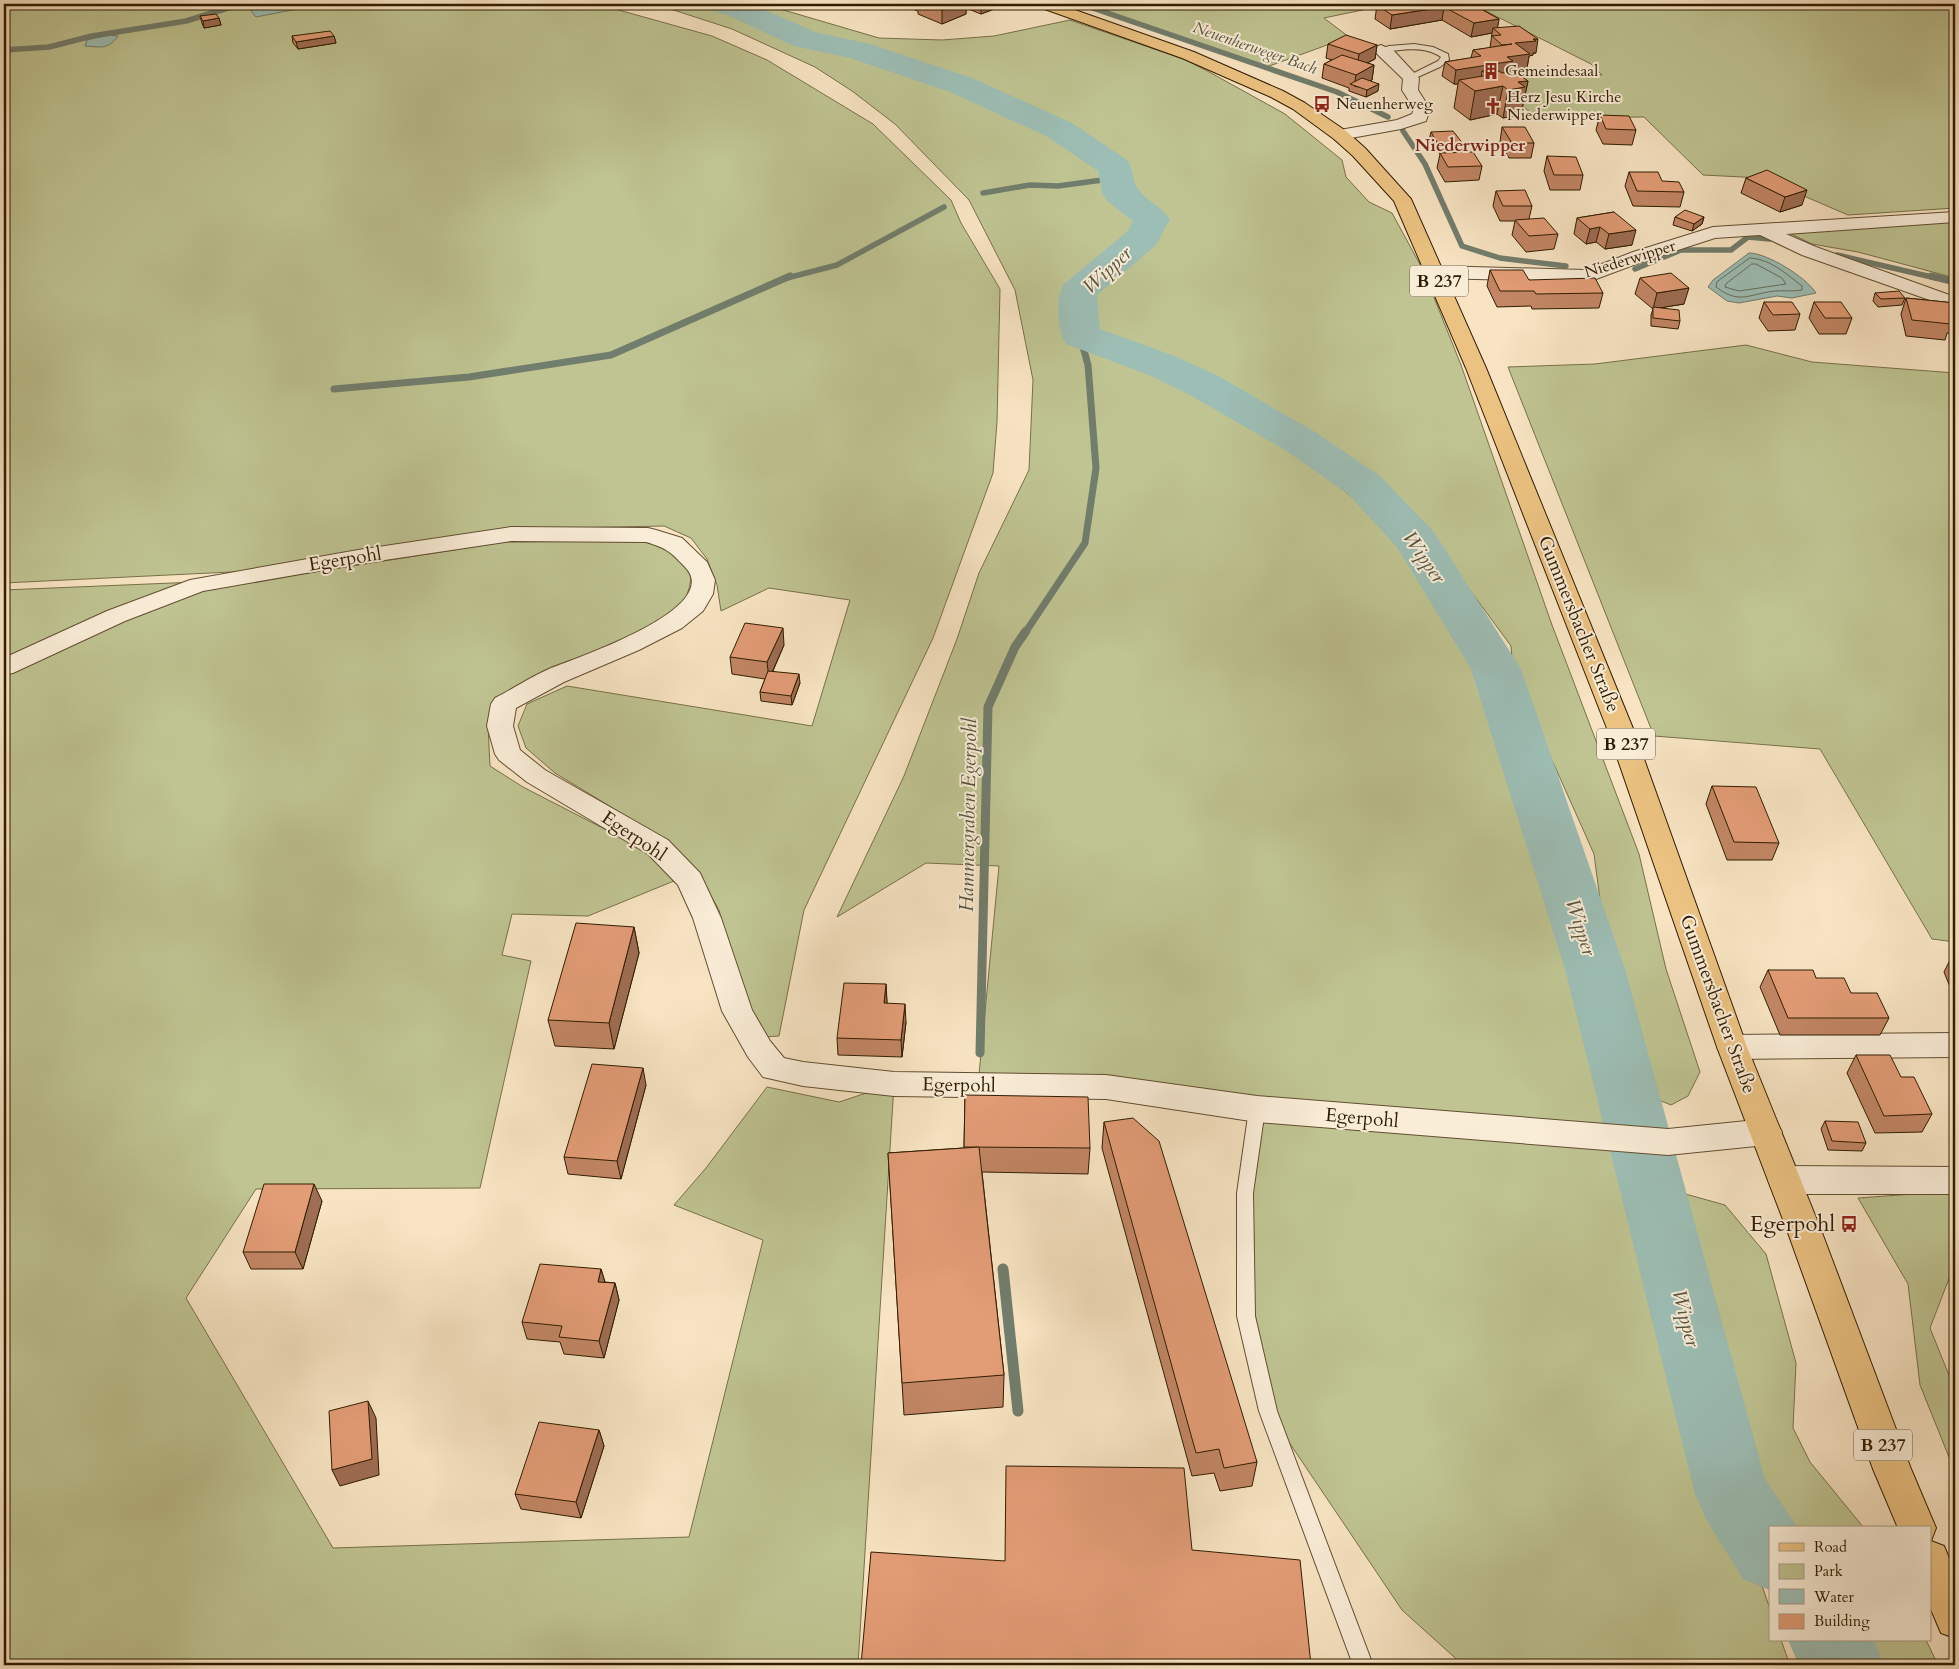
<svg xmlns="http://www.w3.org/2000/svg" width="1959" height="1669" font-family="Cardo,serif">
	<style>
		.green { fill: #bfc492; stroke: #787049 }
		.water { fill: #9dbeb5; stroke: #717d6d }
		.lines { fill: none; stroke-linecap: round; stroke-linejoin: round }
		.shore { stroke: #666d5a; stroke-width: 1 }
		.stream-far3 { stroke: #717d6d; stroke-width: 5.5 }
		.stream-far2 { stroke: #717d6d; stroke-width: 7 }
		.stream-far1 { stroke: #717d6d; stroke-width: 9 }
		.stream { stroke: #717d6d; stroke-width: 11 }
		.river { fill: #9dbeb5; fill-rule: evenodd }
		.lane-casing { stroke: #624e31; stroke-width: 2 }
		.street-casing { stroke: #624e31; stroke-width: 2 }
		.primary-casing { stroke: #301c00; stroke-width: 2 }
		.lane { fill: #faedd8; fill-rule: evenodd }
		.street { fill: #faedd8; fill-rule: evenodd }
		.primary { fill: #ecc282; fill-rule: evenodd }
		.wall { fill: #c28665; stroke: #301c00 }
		.shaded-wall { fill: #9e6d53; stroke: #301c00 }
		.building { fill: #e29c76; stroke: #301c00 }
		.labels { text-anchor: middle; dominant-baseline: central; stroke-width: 4; stroke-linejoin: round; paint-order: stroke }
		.far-water-label { font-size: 16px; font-style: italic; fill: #56553f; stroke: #faedd8 }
		.far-poi-label { font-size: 16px; fill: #301c00; stroke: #faedd8; text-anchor: start }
		.far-street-label { font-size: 16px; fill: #301c00; stroke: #faedd8 }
		.far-quarter-label { font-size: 18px; font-weight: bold; fill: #7a1f14; stroke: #faedd8 }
		.shield { fill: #faedd8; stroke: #6d5b41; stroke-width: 1 }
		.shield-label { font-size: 18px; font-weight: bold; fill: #301c00 }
		.street-label { font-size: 19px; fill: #301c00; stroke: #faedd8 }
		.water-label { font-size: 20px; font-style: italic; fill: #56553f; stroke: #faedd8 }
		.near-poi-label { font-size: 22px; fill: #301c00; stroke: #faedd8; text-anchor: end }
	</style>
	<rect width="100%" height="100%" fill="#f8e4c3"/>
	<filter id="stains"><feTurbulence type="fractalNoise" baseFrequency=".004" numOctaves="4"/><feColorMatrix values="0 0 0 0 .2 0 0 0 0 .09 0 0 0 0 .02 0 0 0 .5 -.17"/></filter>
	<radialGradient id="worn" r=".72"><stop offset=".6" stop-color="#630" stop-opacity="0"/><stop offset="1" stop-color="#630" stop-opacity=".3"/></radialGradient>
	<g class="green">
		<path d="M4 4H597L712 36 767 60 873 124 951 200 961 223 1000 289 997 422 993 473 933 638 804 910 779 1036 763 1037 744 1001 719 910 696 870 669 842 555 773 526 748 518 726 527 704 567 686 812 726 850 600 769 588 721 611 717 585 707 559 691 538 664 526 512 529 272 570 4 583Z"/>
		<path d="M655 4H763L879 38 942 40 994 36 1070 20 1186 60 1211 73 1285 114 1342 160 1346 177 1369 202 1392 213 1423 270 1461 365 1552 625 1639 854 1666 969 1700 1072 1688 1096 1671 1105 1649 1096 1610 975 1594 854 1513 673 1511 646 1431 537 1364 476 1296 429 1174 363 1124 340 1114 356 1163 372 1283 443 1361 504 1410 553 1473 671 1566 969 1628 1139 1642 1235 1770 1609V1640H1781L1790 1665H1463L1402 1610 1268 1411 1246 1316 1257 1109 978 1085 999 866 926 863 837 917 904 776 957 639 979 573 1029 470 1033 380 1015 290 969 200 895 124 852 91 815 67 732 29Z"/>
		<path d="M1078 4H1391L1324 18 1349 37 1264 68Z"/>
		<path d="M1472 4H1955V208L1848 215 1762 178 1703 175 1644 117 1538 118 1489 81 1554 71 1602 75 1591 64Z"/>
		<path d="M1955 222V278L1858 252 1812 244 1787 232Z"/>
		<path d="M1746 345 1812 362 1955 373V942L1932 939 1820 749 1654 736 1508 367 1595 364Z"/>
		<path d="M643 541 677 553 692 569 690 585 685 601 673 617 621 642 551 667 493 700 488 725 490 766 523 787 653 854 674 881 588 916 512 914 502 955 531 961 480 1188 256 1189 186 1298 333 1548 689 1537 763 1240 674 1205 706 1168 767 1087 839 1102 894 1084 858 1665H4V590L269 579 505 542Z"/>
		<path d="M1955 1191V1263L1930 1328 1955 1390V1472L1920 1385 1908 1284 1858 1198Z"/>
		<path d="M1682 1193 1725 1205 1766 1254 1796 1363 1793 1428 1810 1462 1864 1528H1781L1762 1502 1667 1201Z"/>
		<path d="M1861 1640H1926L1938 1665H1873L1870 1653Z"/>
	</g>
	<g class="water">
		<path d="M258 4H296L300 7 297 9 256 17 249 8Z"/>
		<path d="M107 35 118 36C108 50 100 47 85 46L87 40Z"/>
		<path d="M1749 253C1767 253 1806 277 1816 293L1792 298 1777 296 1739 303 1727 301 1708 287 1713 280Z"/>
	</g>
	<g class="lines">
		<g class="shore">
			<path d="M1750 258C1771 259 1786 274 1802 286V290C1793 292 1784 290 1775 291 1748 294 1740 305 1716 287L1717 282Z"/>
			<path d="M1752 264H1756L1782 278 1786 284 1739 291 1725 287 1726 284Z"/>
		</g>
		<g class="stream-far3">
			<path d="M1081 4 1337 92 1388 117"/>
			<path d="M4 50 49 47 92 36 186 21 241 4"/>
			<path d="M1403 131 1425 164 1462 246 1500 258 1566 266"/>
			<path d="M983 193 1030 185 1058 186 1117 178"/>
			<path d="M1837 255 1936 278"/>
			<path d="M1635 269 1681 250H1731L1748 237 1770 239"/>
			<path d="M787 278 837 265 944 207"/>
		</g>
		<g class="stream-far2">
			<path d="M1931 276 1955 282"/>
			<path d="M334 389 469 377 611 355 790 276"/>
			<path d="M1025 633 1085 543 1096 468 1088 365 1080 336"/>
		</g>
		<path class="stream-far1" d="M980 1053 988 707 1015 647 1026 631"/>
		<path class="stream" d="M1003 1269 1018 1411"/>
		<g class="river">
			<path d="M706 4H751L815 32 870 44 972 78 1072 123 1127 160C1134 169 1132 182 1138 189 1146 201 1161 206 1170 219L1156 245 1097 295 1100 329 1177 357 1220 377 1315 432 1380 476 1432 530 1439 540 1521 669 1625 969 1765 1479 1798 1528H1770V1590L1743 1579 1706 1519 1695 1494 1565 969 1471 669 1397 547 1348 494 1285 450 1190 395 1149 375 1066 344C1057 331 1055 297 1064 284L1128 231 1133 221 1107 201 1102 193 1098 171 1048 137 950 92 850 58 794 46 727 15 710 10Z"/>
			<path d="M1788 1640H1874L1884 1665H1799Z"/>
		</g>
		<g class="lane-casing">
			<g id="lane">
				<path d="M1414 44 1433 47 1448 54 1449 60 1440 67 1411 80H1408V76L1438 61 1441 57C1417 41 1387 56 1377 50L1389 46Z"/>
				<path d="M1257 1103 1263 1105 1265 1109 1253 1193 1255 1316 1277 1411 1373 1665H1353L1259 1411 1237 1316V1193L1249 1109 1251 1105Z"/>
			</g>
		</g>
		<g class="street-casing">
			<g id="street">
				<path d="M1381 45 1394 51 1419 78 1418 90 1430 109 1426 121 1401 129 1340 140 1334 139 1332 135 1334 131 1397 120 1412 114 1414 109 1402 90 1403 79 1373 50 1375 47Z"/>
				<path d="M1955 212V222L1786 234 1816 247 1955 297V309L1802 255 1760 235 1715 238 1647 260 1588 282 1436 278 1429 276 1426 272 1429 268 1436 266 1586 270 1633 252 1713 227Z"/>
				<path d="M511 527 648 528 656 530 682 538 707 562 715 580 713 594 703 611 682 628 639 650 564 682 516 708 513 726 520 750 545 770 668 840 700 873 721 918 752 1010 770 1041 784 1058 803 1062 894 1072 1106 1075 1257 1096 1668 1129 1766 1119 1777 1123 1782 1132 1777 1141 1766 1145 1668 1155 1257 1122 1106 1099 894 1096 803 1086 763 1077 748 1057 722 1011 693 918 678 885 648 854 527 782 499 760 495 754 487 726 491 704 495 698C513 689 530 677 549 669 573 659 728 608 684 566 670 551 666 548 646 542L511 541 358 564 203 591 125 621 13 673 4 675V658L107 611 190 580 358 550Z"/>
				<path d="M1955 1033V1057L1732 1059 1721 1055 1717 1047 1721 1039 1732 1035Z"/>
				<path d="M1784 1166 1955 1167V1194H1784L1772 1190 1768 1180 1772 1170Z"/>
			</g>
		</g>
		<g class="primary-casing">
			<path id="primary" d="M1037 4H1058L1194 52 1283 91 1305 103 1346 131 1365 148 1411 199 1486 368 1634 731 1747 1047 1821 1230 1911 1469 1936 1528 1931 1541 1944 1546 1955 1573V1638L1941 1633 1930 1607V1528H1898L1873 1469 1787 1230 1717 1047 1608 731 1466 368 1394 201 1353 156 1334 139 1293 109 1271 97 1182 58 1039 7Z"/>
		</g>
		<use href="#lane" class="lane"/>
		<use href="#street" class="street"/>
		<use href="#primary" class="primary"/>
	</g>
	<g class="wall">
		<path d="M806 4H829L817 8Z"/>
		<path d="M898 4H1005V5L981 14 966 8V14L942 24 918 14V11Z"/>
		<path d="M1472 4 1499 19 1497 28 1536 53H1533V55L1529 56 1527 68 1511 70V72L1528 81 1522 109H1520L1519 115 1503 118 1497 114 1470 120 1454 108 1458 84H1454L1442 76 1445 62 1471 58 1473 50 1490 48 1492 33 1471 37 1442 20 1390 29 1375 19 1377 5Z"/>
		<path d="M200 16 219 18 221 25 204 28 202 23Z"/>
		<path d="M292 36H334L336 43 298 49 293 43Z"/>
		<path d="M1328 44 1377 45 1375 59 1367 63 1374 65 1372 80 1370 81 1378 91 1366 97 1349 91V88L1322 78 1324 64 1332 60 1326 58Z"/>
		<path d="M1600 115 1636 130 1632 145 1603 144 1596 130Z"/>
		<path d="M1502 127 1534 143 1531 158H1509L1500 142Z"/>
		<path d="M1431 132 1464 145 1462 152 1482 166 1479 180 1445 182 1437 168 1440 154 1429 140Z"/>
		<path d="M1547 156 1583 175 1580 190H1550L1544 171Z"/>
		<path d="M1629 172 1684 192 1680 207 1633 206 1625 186Z"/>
		<path d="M1746 178 1802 205 1780 212 1741 193Z"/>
		<path d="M1496 191 1532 206 1529 219 1558 234 1554 249 1526 252 1512 235 1515 221H1500L1493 206Z"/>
		<path d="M1614 212 1632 245 1605 249 1596 242 1586 244 1574 234 1577 218Z"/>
		<path d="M1675 217H1704L1702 224 1692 231 1673 225Z"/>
		<path d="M1490 270 1529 280 1603 293 1599 308 1532 309 1531 306 1497 307 1487 286Z"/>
		<path d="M1640 278 1684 304 1659 308 1680 321 1678 329 1651 326V315L1653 309 1635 294Z"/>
		<path d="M1875 293 1905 298 1902 305 1878 307 1873 301Z"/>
		<path d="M1906 298 1955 303V334L1947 333 1945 340 1906 336 1901 314Z"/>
		<path d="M1764 302 1800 314 1795 330 1768 331 1759 318Z"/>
		<path d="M1814 302 1852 318 1846 334H1819L1809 318Z"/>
		<path d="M1955 339V355H1954L1952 347Z"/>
		<path d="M784 645 773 671 800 683 792 705 761 701 760 692 765 679 732 674 730 657Z"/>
		<path d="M1712 786 1779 843 1772 860H1727L1706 804Z"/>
		<path d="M634 927 639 953 614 1049 555 1046 548 1020Z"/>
		<path d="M1953 954H1955V999L1944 972Z"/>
		<path d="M1768 970 1816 978 1851 993 1889 1018 1880 1035H1780L1760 987Z"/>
		<path d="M886 984 887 1004 906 1022 902 1057 838 1055 837 1038Z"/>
		<path d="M1856 1055 1901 1077 1932 1114 1922 1132 1875 1133 1847 1073Z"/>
		<path d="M646 1085 621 1179 568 1174 564 1157Z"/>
		<path d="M965 1095 1090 1148 1088 1174 982 1172 1004 1375 1003 1407 904 1415 888 1153 964 1148Z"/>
		<path d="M1825 1121 1866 1143 1862 1151 1828 1150 1821 1129Z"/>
		<path d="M1104 1122 1257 1462 1252 1486 1220 1491 1214 1473 1192 1476 1102 1148Z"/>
		<path d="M322 1201 303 1269H251L243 1252Z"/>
		<path d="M601 1269 605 1282 615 1283 619 1300 604 1358 564 1354 560 1342 527 1339 522 1322Z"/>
		<path d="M599 1430 604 1446 581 1518 521 1509 515 1494Z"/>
	</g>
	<g class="shaded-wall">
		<path d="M817 4H829L817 8Z"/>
		<path d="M958 4H966V14L942 24V10Z"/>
		<path d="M981 4H1005V5L981 14Z"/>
		<path d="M1444 7 1442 20 1390 29 1392 15Z"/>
		<path d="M219 18 221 25 204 28 203 21Z"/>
		<path d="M1499 19 1497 31 1493 28 1492 33 1471 37 1474 23Z"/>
		<path d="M334 36 336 43 298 49 296 42Z"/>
		<path d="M1533 39H1538L1536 53H1533V55L1529 56 1527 68 1511 70 1510 76 1489 75 1482 71 1481 80H1459L1458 84H1454L1456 70 1515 43Z"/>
		<path d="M1377 45 1375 59 1357 68 1359 54Z"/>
		<path d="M1374 65 1372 80 1358 87 1354 86 1356 75Z"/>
		<path d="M1528 81 1522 109H1520L1519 115 1503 118 1508 90 1518 82Z"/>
		<path d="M1379 84 1378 91 1366 97 1367 90Z"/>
		<path d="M1503 86 1497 114 1470 120 1475 91Z"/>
		<path d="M1807 190 1802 205 1780 212 1785 197Z"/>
		<path d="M1704 217 1702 224 1692 231 1694 224Z"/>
		<path d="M1600 227 1596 242 1586 244 1590 229Z"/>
		<path d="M1636 230 1632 245 1605 249 1609 234Z"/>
		<path d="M1689 288 1684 304 1653 309 1657 293Z"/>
		<path d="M783 628 784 645 769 679 767 662Z"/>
		<path d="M799 674 800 683 792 705 791 696Z"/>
		<path d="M634 927 639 953 614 1049 609 1023Z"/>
		<path d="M886 984 887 1002 885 1021 884 1003Z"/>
		<path d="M905 1004 906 1022 902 1057 901 1040Z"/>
		<path d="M643 1068 646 1085 621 1179 617 1161Z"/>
		<path d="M314 1184 322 1201 303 1269 295 1252Z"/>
		<path d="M601 1269 606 1286 598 1282Z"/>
		<path d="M615 1283 619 1300 604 1358 599 1341Z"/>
		<path d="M368 1401 376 1418 379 1475 340 1486 332 1470Z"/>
		<path d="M599 1430 604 1446 581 1518 576 1502Z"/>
	</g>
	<g class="building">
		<path d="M926 4H958L942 10Z"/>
		<path d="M1385 4H1472L1499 19 1474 23 1444 7 1392 15 1377 5Z"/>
		<path d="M216 14 219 18 203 21 200 16Z"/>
		<path d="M1519 26 1538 39H1533L1536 41 1515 43 1530 54 1507 57 1513 61 1456 70 1445 62 1481 56 1473 50 1512 44 1502 45 1492 36 1501 35 1493 28Z"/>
		<path d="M330 31 334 36 296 42 292 36Z"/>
		<path d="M1346 35 1377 45 1359 54 1328 44Z"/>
		<path d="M1342 55 1374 65 1356 75 1324 64Z"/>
		<path d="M1495 69 1502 73 1514 71 1528 81 1518 82 1525 87 1508 90 1503 86 1475 91 1459 80 1489 75 1482 71Z"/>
		<path d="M1362 78 1379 84 1367 90 1350 84Z"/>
		<path d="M1600 115 1629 116 1636 130 1606 129Z"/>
		<path d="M1502 127H1525L1534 143H1512Z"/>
		<path d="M1453 131 1464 145 1440 147 1431 132Z"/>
		<path d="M1473 152 1482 166 1448 167 1440 153Z"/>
		<path d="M1547 156 1576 157 1583 175H1554Z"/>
		<path d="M1767 170 1807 190 1785 197 1746 178Z"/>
		<path d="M1629 172H1658L1662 181 1679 182 1684 192 1637 191Z"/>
		<path d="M1525 190 1532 206H1503L1496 191Z"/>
		<path d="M1685 210 1704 217 1694 224 1675 217Z"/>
		<path d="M1614 212 1636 230 1609 234 1600 227 1590 229 1577 218Z"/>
		<path d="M1544 218 1558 234 1529 236 1515 220Z"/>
		<path d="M1490 270H1523L1529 280 1595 278 1603 293 1536 294 1534 291H1500Z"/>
		<path d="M1671 273 1689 288 1657 293 1640 278Z"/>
		<path d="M1899 291 1905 298 1881 299 1875 293Z"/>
		<path d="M1906 298 1955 303V318L1949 317 1951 324 1912 320Z"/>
		<path d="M1764 302H1792L1800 314 1773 315Z"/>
		<path d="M1814 302H1841L1852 318H1825Z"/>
		<path d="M1653 307 1679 310 1680 321 1653 318Z"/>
		<path d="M745 623 783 628 767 662 730 657Z"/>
		<path d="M768 671 799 674 791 696 760 692Z"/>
		<path d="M1712 786 1756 787 1779 843 1734 842Z"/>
		<path d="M576 923 634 927 609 1023 548 1020Z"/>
		<path d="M1768 970H1813L1816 978H1844L1851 993H1877L1889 1018H1788Z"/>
		<path d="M844 983 886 984 884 1003 905 1004 901 1040 837 1038Z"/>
		<path d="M1856 1055H1890L1901 1077H1914L1932 1114 1884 1116Z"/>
		<path d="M592 1064 643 1068 617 1161 564 1157Z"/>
		<path d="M965 1095 1088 1097 1090 1148 964 1147Z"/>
		<path d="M1133 1118 1159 1141 1257 1462 1224 1468 1219 1449 1196 1453 1104 1122Z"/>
		<path d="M1825 1121 1858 1122 1866 1143 1832 1141Z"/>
		<path d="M979 1147 1004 1375 902 1383 888 1153Z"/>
		<path d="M264 1184H314L295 1252H243Z"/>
		<path d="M540 1264 601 1269 598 1282 615 1283 599 1341 559 1337 562 1326 522 1322Z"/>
		<path d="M368 1401 372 1459 332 1470 329 1411Z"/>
		<path d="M539 1422 599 1430 576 1502 515 1494Z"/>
		<path d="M1006 1466 1184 1468 1192 1550 1300 1560 1311 1665H861L871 1552 1005 1561Z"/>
	</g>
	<defs>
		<g id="building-bare" transform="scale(1.35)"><path d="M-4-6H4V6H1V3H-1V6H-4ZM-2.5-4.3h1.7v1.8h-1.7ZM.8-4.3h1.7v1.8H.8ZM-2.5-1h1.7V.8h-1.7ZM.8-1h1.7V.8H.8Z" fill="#8f2418" stroke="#faedd8" stroke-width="2.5" paint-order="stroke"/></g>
		<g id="bus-bare" transform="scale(1.35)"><path d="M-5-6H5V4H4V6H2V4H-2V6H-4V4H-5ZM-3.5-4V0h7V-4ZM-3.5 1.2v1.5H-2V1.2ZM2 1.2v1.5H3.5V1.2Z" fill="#8f2418" stroke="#faedd8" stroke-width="2.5" paint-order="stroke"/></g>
		<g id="church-bare" transform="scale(1.35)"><path d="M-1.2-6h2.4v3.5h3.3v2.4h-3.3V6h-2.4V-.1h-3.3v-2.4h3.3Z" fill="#8f2418" stroke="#faedd8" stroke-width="2.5" paint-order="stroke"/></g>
	</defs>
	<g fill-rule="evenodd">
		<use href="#building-bare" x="1491" y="71"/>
		<use href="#bus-bare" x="1322" y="104"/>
		<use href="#church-bare" x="1493" y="106"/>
		<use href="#bus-bare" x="1849" y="1224"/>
	</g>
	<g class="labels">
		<g class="far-water-label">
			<text transform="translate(1255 48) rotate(19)">Neuenherweger Bach</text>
		</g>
		<g class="far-poi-label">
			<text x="1505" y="71">Gemeindesaal</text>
			<text x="1507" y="97">Herz Jesu Kirche<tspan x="1507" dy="18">Niederwipper</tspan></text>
			<text x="1336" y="104">Neuenherweg</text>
		</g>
		<g class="far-street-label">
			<text transform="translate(1630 259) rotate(-17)">Niederwipper</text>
		</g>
		<g class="far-quarter-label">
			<text x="1470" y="145">Niederwipper</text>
		</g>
		<g class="shield">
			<rect x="1410" y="265.5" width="58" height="31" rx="4"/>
			<rect x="1597" y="728.5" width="58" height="31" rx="4"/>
			<rect x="1854" y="1429.5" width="58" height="31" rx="4"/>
		</g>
		<g class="shield-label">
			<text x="1439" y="281">B 237</text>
			<text x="1626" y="744">B 237</text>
			<text x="1883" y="1445">B 237</text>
		</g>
		<g class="street-label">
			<text transform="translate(345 559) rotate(-9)">Egerpohl</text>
			<text transform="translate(1579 624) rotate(68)">Gummersbacher Straße</text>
			<text transform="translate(634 836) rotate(34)">Egerpohl</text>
			<text transform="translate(1718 1004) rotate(70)">Gummersbacher Straße</text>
			<text transform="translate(959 1085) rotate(1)">Egerpohl</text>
			<text transform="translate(1362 1118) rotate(5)">Egerpohl</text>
		</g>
		<g class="water-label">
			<text transform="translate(1107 270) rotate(-43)">Wipper</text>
			<text transform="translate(1424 557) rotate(55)">Wipper</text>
			<text transform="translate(968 815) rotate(-89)">Hammergraben Egerpohl</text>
			<text transform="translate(1581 927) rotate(72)">Wipper</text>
			<text transform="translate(1686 1318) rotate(75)">Wipper</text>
		</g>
		<g class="near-poi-label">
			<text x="1835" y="1224">Egerpohl</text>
		</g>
	</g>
	<rect width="1959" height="1669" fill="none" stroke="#f8e4c3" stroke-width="20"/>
	<rect x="5" y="5" width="1949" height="1659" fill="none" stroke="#301c00" stroke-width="2.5"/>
	<rect x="10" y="10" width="1939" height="1649" fill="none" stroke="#301c00"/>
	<rect x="1769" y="1526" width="162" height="115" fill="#faedd8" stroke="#a99982"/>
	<rect x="1779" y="1543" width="25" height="8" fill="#ecc282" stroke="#a99982"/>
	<text x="1814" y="1552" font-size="15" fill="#301c00">Road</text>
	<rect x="1779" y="1564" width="25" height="15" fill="#bfc492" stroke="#a99982"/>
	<text x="1814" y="1576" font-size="15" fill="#301c00">Park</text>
	<rect x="1779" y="1589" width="25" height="15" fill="#9dbeb5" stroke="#a99982"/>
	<text x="1814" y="1602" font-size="15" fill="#301c00">Water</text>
	<rect x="1779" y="1614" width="25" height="15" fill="#e29c76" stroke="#a99982"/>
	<text x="1814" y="1626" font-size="15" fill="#301c00">Building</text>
	<rect width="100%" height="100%" filter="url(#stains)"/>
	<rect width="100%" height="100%" fill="url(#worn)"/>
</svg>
